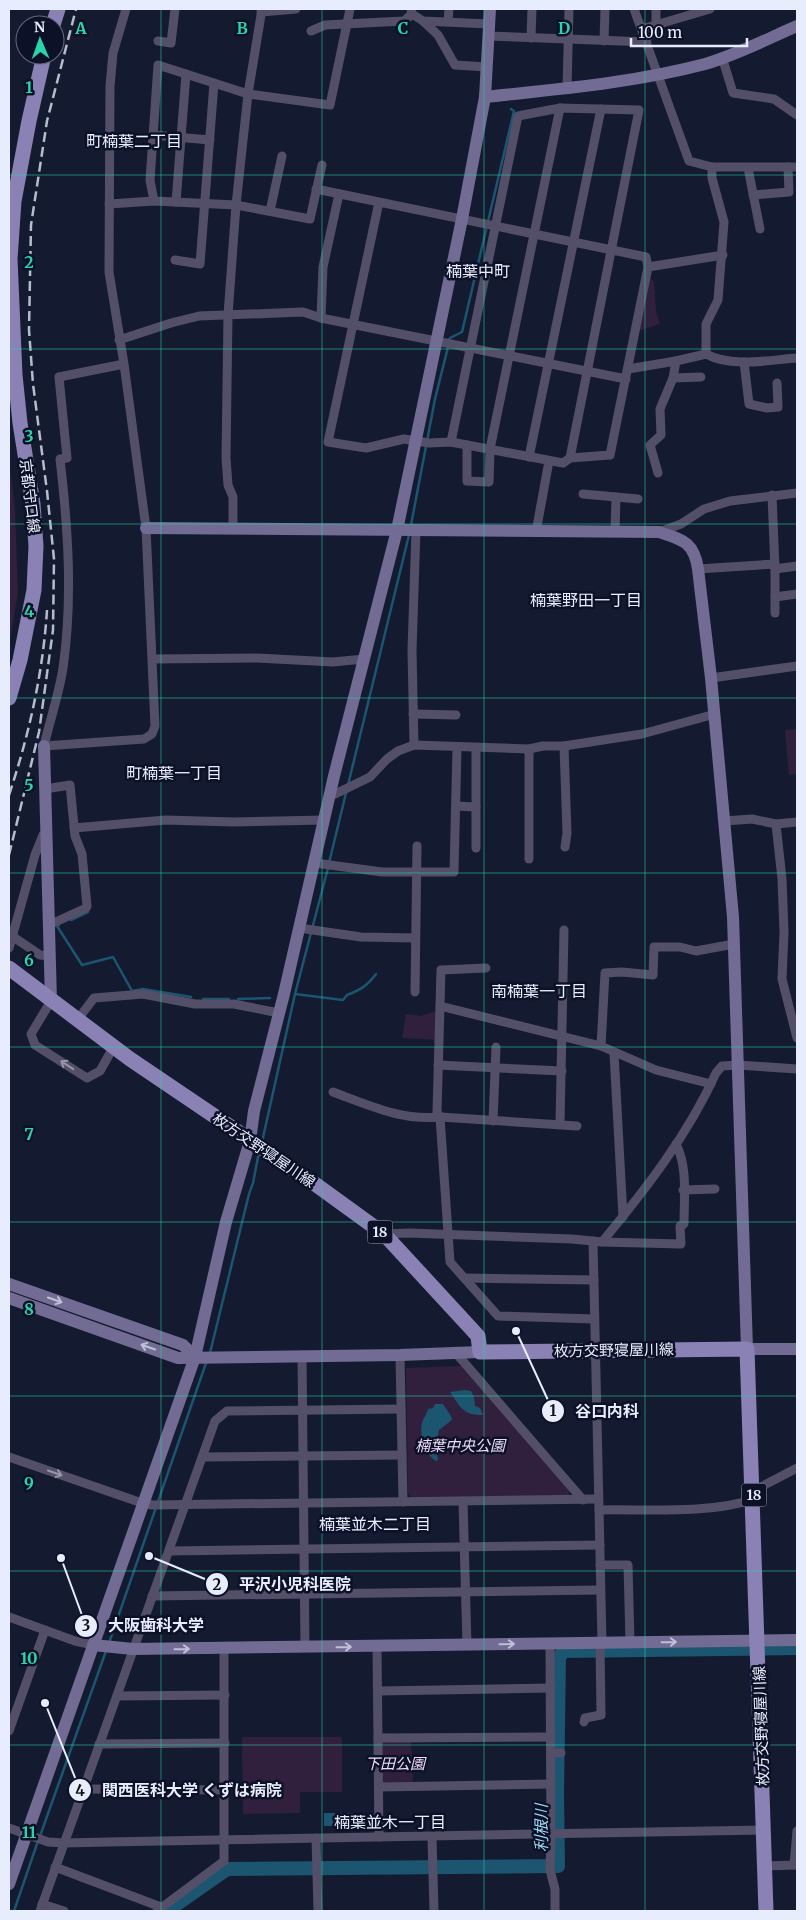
<svg xmlns="http://www.w3.org/2000/svg" width="806" height="1920" font-family="Merriweather,'Noto Sans JP',serif">
	<style>
		.green { fill: #31203d }
		.water { fill: #1b556f }
		.lines { fill: none; stroke-linecap: round; stroke-linejoin: round }
		.stream { stroke: #1b556f; stroke-width: 2.5 }
		.river { stroke: #1b556f; stroke-width: 14 }
		.street { stroke: #534f68; stroke-width: 9 }
		.secondary { stroke: #726c94; stroke-width: 12 }
		.primary { stroke: #8a82b5; stroke-width: 15 }
		.rail { stroke: #b7bccd; stroke-width: 2.5; stroke-dasharray: 10 5; stroke-linecap: butt }
		.oneway { stroke: #9696ab }
		.oneway2 { stroke: #bfc0d8 }
		.grid { fill: none; stroke: #2ad5ac; stroke-width: 1; stroke-opacity: 0.55 }
		.labels { text-anchor: middle; dominant-baseline: central; stroke-width: 5; stroke-linejoin: round; paint-order: stroke }
		.shield { fill: #0c1127; stroke: #a6abbd; stroke-width: 1 }
		.shield-label { font-size: 14px; font-weight: bold; fill: #e8edfd }
		.street-label { font-size: 15px; fill: #e8edfd; stroke: #0c1127 }
		.park-label { font-size: 15px; font-style: italic; fill: #eddbfb; stroke: #0c1127 }
		.neighbourhood-label { font-size: 16px; fill: #e8edfd; stroke: #0c1127 }
		.water-label { font-size: 16px; font-style: italic; fill: #9ed8f6; stroke: #0c1127 }
		.grid-label { font-size: 16px; text-anchor: middle; font-weight: bold; fill: #2ad5ac; stroke: #0c1127; stroke-width: 5; stroke-linejoin: round; paint-order: stroke }
		.leader { fill: none; stroke: #e8edfd; stroke-width: 2 }
		.callout-dot { fill: #e8edfd; stroke: #0c1127; stroke-width: 2 }
		.mark-label { font-size: 15px; text-anchor: middle; font-weight: bold; fill: #111 }
		.callout-label { font-size: 16px; text-anchor: middle; font-weight: bold; fill: #e8edfd; stroke: #0c1127; stroke-width: 5; stroke-linejoin: round; paint-order: stroke }
	</style>
	<rect width="100%" height="100%" fill="#141b31"/>
	<g class="green">
		<path d="M649 276 654 282 656 312 660 324 638 331Z"/>
		<path d="M9 459 15 510 18 592 9 646Z"/>
		<path d="M797 729V774L789 775 785 730Z"/>
		<path d="M439 1010V1040L402 1038 406 1014 421 1016Z"/>
		<path d="M461 1366 571 1488 568 1496 411 1497 408 1493 406 1368Z"/>
		<path d="M242 1737H342V1792H300V1813L243 1814Z"/>
		<path d="M378 1738H411L413 1787H379Z"/>
	</g>
	<g class="water">
		<path d="M465 1390 471 1391 474 1397 475 1406 480 1408 483 1415C463 1415 461 1408 450 1392Z"/>
		<path d="M435 1404H443L451 1416 452 1420 439 1430 436 1446 438 1460 436 1461C424 1454 418 1432 423 1420 425 1416 427 1413 428 1409L433 1408Z"/>
		<rect x="324" y="1813" width="30" height="13"/>
	</g>
	<g class="lines">
		<g class="stream">
			<path d="M449 341 450 338 462 332 514 111 511 109"/>
			<path d="M411 525 435 399 448 347"/>
			<path d="M348 785 409 535"/>
			<path d="M329 863 346 793"/>
			<path d="M71 920 88 912"/>
			<path d="M59 925 57 926 82 965 113 957 132 991 143 989 191 997"/>
			<path d="M295 994 343 1000 347 995C360 990 367 986 376 974"/>
			<path d="M203 999H229"/>
			<path d="M238 999 270 998"/>
			<path d="M262 1142 295 994 328 868"/>
			<path d="M210 1353 249 1194 253 1183 259 1152"/>
			<path d="M109 1643 206 1363"/>
			<path d="M40 1836 106 1651"/>
			<path d="M14 1911 38 1841"/>
		</g>
		<path class="river" d="M167 1911 227 1869 558 1866 557 1794 559 1657 564 1651 797 1648"/>
		<g class="street">
			<path d="M411 9 412 14 423 21 489 24"/>
			<path d="M634 9 689 161 712 167H797"/>
			<path d="M261 12 296 9"/>
			<path d="M423 21 438 35 455 65 487 67"/>
			<path d="M448 21 449 9"/>
			<path d="M656 25V9"/>
			<path d="M642 29 710 9"/>
			<path d="M311 31 325 25 404 21 412 14"/>
			<path d="M488 36 647 42"/>
			<path d="M531 38 532 9"/>
			<path d="M158 41 171 43 175 9"/>
			<path d="M604 41 605 9"/>
			<path d="M722 57 733 93 774 99 797 115"/>
			<path d="M567 88 569 9"/>
			<path d="M153 135 210 140"/>
			<path d="M748 168 760 229"/>
			<path d="M316 189 646 257 648 267 610 455 570 458 563 463 451 442 429 443 404 439 366 448 328 442 379 202"/>
			<path d="M753 195 789 192 788 167"/>
			<path d="M154 201 150 180 158 65 248 94 330 105 350 9"/>
			<path d="M176 202 186 74"/>
			<path d="M109 204 154 201 236 205 310 219 322 165"/>
			<path d="M270 211 282 156"/>
			<path d="M175 260 200 264 214 83"/>
			<path d="M648 267 723 255"/>
			<path d="M321 318 323 267 339 194"/>
			<path d="M119 340 171 323 199 316 303 312 321 318 626 379"/>
			<path d="M706 354V324L718 300 724 222 712 178V167"/>
			<path d="M676 361 706 354C732 368 769 360 797 358"/>
			<path d="M744 362 749 404 767 408 778 407 777 383"/>
			<path d="M124 364 59 377 67 458 60 459C68 528 73 598 63 668 59 694 50 720 44 746L144 739 152 734 155 726 146 528 124 364 109 272 110 86 113 53 126 9"/>
			<path d="M628 369 676 361 673 378 660 409 661 435 650 445 658 473"/>
			<path d="M673 378 701 377"/>
			<path d="M451 442 518 116 560 108 639 110 570 458"/>
			<path d="M467 445V481L489 482 490 449 560 108"/>
			<path d="M529 457 601 109"/>
			<path d="M583 494 638 499"/>
			<path d="M772 495 775 569 797 566"/>
			<path d="M233 528V497L228 485 226 458 228 315 236 205 248 94 262 9"/>
			<path d="M536 532 549 461"/>
			<path d="M615 532 616 497"/>
			<path d="M659 532 681 524 704 509 730 501 797 493"/>
			<path d="M698 569 775 564"/>
			<path d="M775 569V613"/>
			<path d="M775 597 797 594"/>
			<path d="M153 659 257 658 333 662 364 659"/>
			<path d="M711 678 797 666"/>
			<path d="M413 714 456 715"/>
			<path d="M414 745 412 650 416 530"/>
			<path d="M564 746 567 833 565 847"/>
			<path d="M476 748V848"/>
			<path d="M529 749V859"/>
			<path d="M45 789 70 785 75 836 82 854 87 906 86 908 49 925"/>
			<path d="M331 796 370 777 387 759 398 751 414 745 529 749 543 746H564L642 734 715 714"/>
			<path d="M456 806 476 807"/>
			<path d="M724 821 752 819 776 824 797 822"/>
			<path d="M776 824 782 879 784 932 782 979 797 1038"/>
			<path d="M74 828 166 820 233 822 325 820"/>
			<path d="M315 863 382 872H454L457 748"/>
			<path d="M299 928 361 937 415 938"/>
			<path d="M12 936 40 955 50 956"/>
			<path d="M9 948 35 855 43 835 46 833"/>
			<path d="M486 968 441 970 437 1112 440 1117 450 1262 498 1316 594 1319"/>
			<path d="M415 992 417 846"/>
			<path d="M51 1001 31 1034 35 1045 87 1078 100 1071 114 1046"/>
			<path d="M440 1006 601 1046 656 1070 711 1084"/>
			<path d="M78 1019 94 998 143 994 195 1004H234L279 1013"/>
			<path d="M601 1046 605 973 622 972 653 975 654 947H680L696 951 734 944"/>
			<path d="M614 1053 623 1217"/>
			<path d="M438 1065 562 1071"/>
			<path d="M333 1092C368 1105 402 1121 440 1117L577 1126"/>
			<path d="M493 1121 496 1047"/>
			<path d="M560 1124 564 930"/>
			<path d="M683 1190 715 1189"/>
			<path d="M384 1234 409 1233 572 1239 602 1242C645 1190 688 1135 716 1073L722 1066 738 1065 797 1069"/>
			<path d="M593 1241 602 1643"/>
			<path d="M602 1242 681 1244 680 1226 684 1224C684 1199 688 1167 676 1144"/>
			<path d="M465 1278 594 1280"/>
			<path d="M455 1352 583 1500"/>
			<path d="M302 1355 305 1647"/>
			<path d="M400 1355 403 1502"/>
			<path d="M9 1457 142 1503 152 1505 598 1499"/>
			<path d="M202 1457 402 1455"/>
			<path d="M753 1491 797 1468"/>
			<path d="M463 1501 467 1645"/>
			<path d="M599 1510C645 1509 711 1514 754 1499"/>
			<path d="M170 1551 600 1545"/>
			<path d="M600 1565H628L630 1643"/>
			<path d="M152 1596 600 1590"/>
			<path d="M9 1617 75 1641 93 1645"/>
			<path d="M550 1644 551 1835 550 1870 555 1889V1911"/>
			<path d="M377 1646 379 1837"/>
			<path d="M378 1691 551 1688"/>
			<path d="M117 1696 225 1695"/>
			<path d="M584 1722 585 1718 601 1715 600 1643"/>
			<path d="M9 1731 45 1630"/>
			<path d="M378 1738 551 1737"/>
			<path d="M99 1744 225 1743"/>
			<path d="M551 1753H561"/>
			<path d="M379 1787 551 1784"/>
			<path d="M83 1789 224 1790"/>
			<path d="M9 1828 48 1842 64 1843C297 1837 530 1835 764 1830"/>
			<path d="M432 1837 434 1911"/>
			<path d="M316 1838 318 1911"/>
			<path d="M794 1865 797 1831"/>
			<path d="M764 1866 797 1865"/>
			<path d="M55 1867 161 1907"/>
			<path d="M42 1904 64 1911"/>
			<path d="M40 1911 215 1421 227 1411 401 1409"/>
			<path d="M157 1911 224 1861V1648"/>
		</g>
		<g class="secondary">
			<path d="M485 97C559 89 633 83 705 64 736 55 767 39 797 26"/>
			<path d="M146 528 659 532C683 540 694 542 698 569L711 678 733 917 747 1349H797"/>
			<path d="M44 746 51 1001"/>
			<path d="M9 1284 183 1345 195 1357"/>
			<path d="M9 1298 178 1358 400 1355 480 1352"/>
			<path d="M93 1645 133 1649 797 1640"/>
			<path d="M9 1884 195 1357 226 1222 250 1141 254 1111 284 994 334 776 397 530 462 219 485 97 490 9"/>
		</g>
		<g class="primary">
			<path d="M53 25 58 9"/>
			<path d="M9 698 20 660 34 590 36 546 33 504 20 423 15 375 10 259 14 201 29 121 44 55"/>
			<path d="M9 968 130 1059 315 1184 384 1234 478 1336 480 1352 747 1349 766 1911"/>
		</g>
		<g class="rail">
			<path d="M9 795C29 735 43 673 47 610"/>
			<path d="M9 855 39 732 53 630 54 559 47 491 33 384 29 330 31 225 47 121 76 9"/>
		</g>
	</g>
	<defs><path id="oneway-shaft" d="M-6 0H5M1.5-3L5.5 0L1.5 3" fill="none" stroke-width="1.6" stroke-linecap="round" stroke-linejoin="round" transform="scale(1.25)"/></defs>
	<g class="oneway">
		<use href="#oneway-shaft" transform="translate(67 1065) rotate(-147)"/>
		<use href="#oneway-shaft" transform="translate(55 1473) rotate(19)"/>
	</g>
	<g class="oneway2">
		<use href="#oneway-shaft" transform="translate(55 1300) rotate(19)"/>
		<use href="#oneway-shaft" transform="translate(148 1347) rotate(-161)"/>
		<use href="#oneway-shaft" transform="translate(669 1642) rotate(-1)"/>
		<use href="#oneway-shaft" transform="translate(507 1644) rotate(-1)"/>
		<use href="#oneway-shaft" transform="translate(344 1647) rotate(-1)"/>
		<use href="#oneway-shaft" transform="translate(182 1649) rotate(-1)"/>
	</g>
	<path class="grid" d="M161 9V1911M322 9V1911M484 9V1911M645 9V1911M9 175H797M9 349H797M9 524H797M9 698H797M9 873H797M9 1047H797M9 1222H797M9 1396H797M9 1571H797M9 1745H797"/>
	<g class="labels">
		<g class="shield">
			<rect x="367.5" y="1220.5" width="25" height="23" rx="4"/>
			<rect x="741.5" y="1483.5" width="25" height="23" rx="4"/>
		</g>
		<g class="shield-label">
			<text x="380" y="1232">18</text>
			<text x="754" y="1495">18</text>
		</g>
		<g class="street-label">
			<text transform="translate(30 496) rotate(83)">京都守口線</text>
			<text transform="translate(264 1150) rotate(34)">枚方交野寝屋川線</text>
			<text transform="translate(614 1350) rotate(-1)">枚方交野寝屋川線</text>
			<text transform="translate(761 1726) rotate(-92)">枚方交野寝屋川線</text>
		</g>
		<g class="park-label">
			<text x="460" y="1445">楠葉中央公園</text>
			<text x="395" y="1763">下田公園</text>
		</g>
		<g class="neighbourhood-label">
			<text x="134" y="141">町楠葉二丁目</text>
			<text x="478" y="271">楠葉中町</text>
			<text x="586" y="600">楠葉野田一丁目</text>
			<text x="174" y="773">町楠葉一丁目</text>
			<text x="539" y="991">南楠葉一丁目</text>
			<text x="375" y="1524">楠葉並木二丁目</text>
			<text x="390" y="1822">楠葉並木一丁目</text>
		</g>
		<g class="water-label">
			<text transform="translate(541 1828) rotate(-90)">利根川</text>
		</g>
	</g>
	<g class="grid-label">
		<text x="81" y="34">A</text>
		<text x="242" y="34">B</text>
		<text x="403" y="34">C</text>
		<text x="564" y="34">D</text>
		<text x="29" y="93">1</text>
		<text x="29" y="268">2</text>
		<text x="29" y="442">3</text>
		<text x="29" y="617">4</text>
		<text x="29" y="791">5</text>
		<text x="29" y="966">6</text>
		<text x="29" y="1140">7</text>
		<text x="29" y="1315">8</text>
		<text x="29" y="1489">9</text>
		<text x="29" y="1664">10</text>
		<text x="29" y="1838">11</text>
	</g>
	<path class="leader" d="M516 1331L553 1411M149 1556L217 1584M61 1558L86 1626M45 1703L80 1790"/>
	<g class="callout-dot">
		<circle cx="516" cy="1331" r="5"/>
		<circle cx="149" cy="1556" r="5"/>
		<circle cx="61" cy="1558" r="5"/>
		<circle cx="45" cy="1703" r="5"/>
		<circle cx="553" cy="1411" r="12"/>
		<circle cx="217" cy="1584" r="12"/>
		<circle cx="86" cy="1626" r="12"/>
		<circle cx="80" cy="1790" r="12"/>
	</g>
	<g class="mark-label">
		<text x="553" y="1416">1</text>
		<text x="217" y="1590">2</text>
		<text x="86" y="1631">3</text>
		<text x="80" y="1796">4</text>
	</g>
	<g class="callout-label">
		<text x="607" y="1417">谷口内科</text>
		<text x="295" y="1590">平沢小児科医院</text>
		<text x="156" y="1631">大阪歯科大学</text>
		<text x="192" y="1796">関西医科大学 くずは病院</text>
	</g>
	<rect width="806" height="1920" fill="none" stroke="#e8edfd" stroke-width="20"/>
	<g transform="translate(40 40) rotate(358)"><circle r="24" fill="#0c1127" stroke="#64697d"/>
	<path d="M0-4L9 19L0 12L-9 19Z" fill="#2ad5ac"/>
	<text y="-8" font-size="14" font-weight="bold" text-anchor="middle" fill="#e8edfd">N</text>
	</g>
	<path d="M631 38v8h116v-8" fill="none" stroke="#e8edfd" stroke-width="2.5"/>
	<text x="638" y="38" font-size="15" fill="#e8edfd" stroke="#0c1127" stroke-width="4" paint-order="stroke">100 m</text>
</svg>
